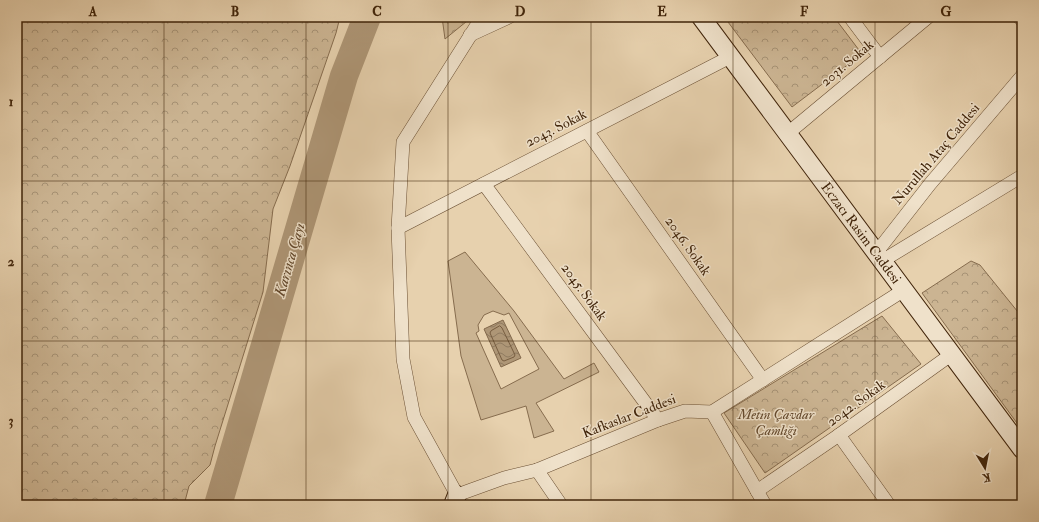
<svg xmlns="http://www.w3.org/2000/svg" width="1039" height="522" font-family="'IM FELL Double Pica',serif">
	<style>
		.grass { fill: #cbb492; stroke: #866c4e; fill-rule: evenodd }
		.forest { fill: url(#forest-crowns); stroke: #866c4e }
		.water { fill: url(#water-waves); stroke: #82684b }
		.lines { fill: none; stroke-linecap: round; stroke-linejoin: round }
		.shore { stroke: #775d40; stroke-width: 1 }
		.river { stroke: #ae9676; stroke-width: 28 }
		.street-casing { stroke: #6a4f33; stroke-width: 14 }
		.secondary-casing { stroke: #40240a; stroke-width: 20 }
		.street { stroke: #efe1ca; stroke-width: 13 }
		.secondary { stroke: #efe1ca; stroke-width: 18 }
		.grid { fill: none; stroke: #40240a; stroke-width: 1; stroke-opacity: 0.55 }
		.labels { text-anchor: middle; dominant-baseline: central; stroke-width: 3; stroke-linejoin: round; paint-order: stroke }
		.street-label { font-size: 14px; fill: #40240a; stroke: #efe1ca }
		.park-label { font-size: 14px; font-style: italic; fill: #63482c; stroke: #efe1ca }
		.water-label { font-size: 15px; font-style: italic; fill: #61462a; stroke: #efe1ca }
		.neatline { fill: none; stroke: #40240a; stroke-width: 1.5 }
		.grid-label { font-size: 13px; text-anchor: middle; font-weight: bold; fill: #40240a }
	</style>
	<defs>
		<pattern id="forest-crowns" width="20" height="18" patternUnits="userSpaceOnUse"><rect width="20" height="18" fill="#cbb492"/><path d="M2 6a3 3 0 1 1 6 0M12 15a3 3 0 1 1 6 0" fill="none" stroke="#a69275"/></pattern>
		<pattern id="water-waves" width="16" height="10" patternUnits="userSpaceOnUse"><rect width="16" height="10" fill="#ae9676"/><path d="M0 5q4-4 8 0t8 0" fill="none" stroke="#8f7a5f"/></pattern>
	</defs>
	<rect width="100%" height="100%" fill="#e7d1ae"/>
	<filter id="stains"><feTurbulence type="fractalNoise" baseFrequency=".005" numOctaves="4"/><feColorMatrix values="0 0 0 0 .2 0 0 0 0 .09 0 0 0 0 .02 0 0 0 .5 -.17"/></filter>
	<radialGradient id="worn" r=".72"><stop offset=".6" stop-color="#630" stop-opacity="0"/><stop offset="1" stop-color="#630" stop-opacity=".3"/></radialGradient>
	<path class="grass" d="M465 252 514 311 564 379 594 363 599 372 536 403 554 431 534 438 526 406 481 420 461 356 448 261ZM493 311 504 315 509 313 539 369 501 389 476 333 479 331 478 325 484 315Z"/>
	<g class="forest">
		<path d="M17 17H340L336 33 290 166 273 209 263 292 215 446 210 465 189 486 184 505H17Z"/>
		<path d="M442 17H472L445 39Z"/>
		<path d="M735 17H834L862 54 792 107 728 22Z"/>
		<path d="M971 261 980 265 1022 317V430L922 293Z"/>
		<path d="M882 316 921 364 765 473 724 413Z"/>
	</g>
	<path class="water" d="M503 320 521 358 501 367 484 329Z"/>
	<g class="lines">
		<path class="shore" d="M500 326 502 328 515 355 514 357 504 361 502 360 490 333 491 331Z"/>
		<path class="river" d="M218 505 344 76 367 17"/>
		<g class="street-casing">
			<g id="street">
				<path d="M482 17 403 142 398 228 403 359 414 417 457 495 504 478 537 470 658 420 685 411 712 412 904 290"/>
				<path d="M850 17 880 57"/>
				<path d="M1019 17 1022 20"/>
				<path d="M470 35 509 17"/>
				<path d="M587 131 763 380"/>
				<path d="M787 134 928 17"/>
				<path d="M484 184 658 420"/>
				<path d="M398 228 730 57"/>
				<path d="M876 253 930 184 1022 76"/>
				<path d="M882 261 1022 176"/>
				<path d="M712 412 765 505"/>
				<path d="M839 435 889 505"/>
				<path d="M537 470 561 505"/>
				<path d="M757 491 839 435 952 354"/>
			</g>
		</g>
		<g class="secondary-casing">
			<g id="secondary">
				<path d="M701 17 1022 449"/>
				<path d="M453 505 457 495"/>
			</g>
		</g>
		<use href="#street" class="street"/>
		<use href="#secondary" class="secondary"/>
	</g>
	<path class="grid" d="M164 17V505M306 17V505M448 17V505M591 17V505M733 17V505M875 17V505M17 181H1022M17 341H1022"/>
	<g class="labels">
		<g class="street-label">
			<text transform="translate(847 63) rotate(-40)">2031. Sokak</text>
			<text transform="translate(556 128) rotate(-27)">2043. Sokak</text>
			<text transform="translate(936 154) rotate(-50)">Nurullah Ataç Caddesi</text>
			<text transform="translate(861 233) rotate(53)">Eczacı Rasim Caddesi</text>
			<text transform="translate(688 246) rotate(55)">2046. Sokak</text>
			<text transform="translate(584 292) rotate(54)">2045. Sokak</text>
			<text transform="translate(856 403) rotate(-36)">2042. Sokak</text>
			<text transform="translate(629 416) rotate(-21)">Kafkaslar Caddesi</text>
		</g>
		<g class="park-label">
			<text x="776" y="414">Metin Çavdar<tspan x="776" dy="16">Çamlığı</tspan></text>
		</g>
		<g class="water-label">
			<text transform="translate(290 260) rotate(-74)">Karınca Çayı</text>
		</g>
	</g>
	<rect width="1039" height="522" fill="none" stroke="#e7d1ae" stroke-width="44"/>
	<g transform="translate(985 468) rotate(170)" stroke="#efe1ca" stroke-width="3" paint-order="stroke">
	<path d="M0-3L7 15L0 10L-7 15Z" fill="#40240a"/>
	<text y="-6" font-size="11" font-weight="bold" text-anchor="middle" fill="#40240a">K</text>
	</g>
	<rect x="22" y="22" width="995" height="478" class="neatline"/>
	<g class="grid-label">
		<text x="93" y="16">A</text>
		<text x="235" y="16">B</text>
		<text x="377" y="16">C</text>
		<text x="520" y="16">D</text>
		<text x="662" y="16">E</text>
		<text x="804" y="16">F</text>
		<text x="946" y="16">G</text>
		<text x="11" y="106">1</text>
		<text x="11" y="266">2</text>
		<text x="11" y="425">3</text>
	</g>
	<rect width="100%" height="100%" filter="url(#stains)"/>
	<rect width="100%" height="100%" fill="url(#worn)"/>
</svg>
